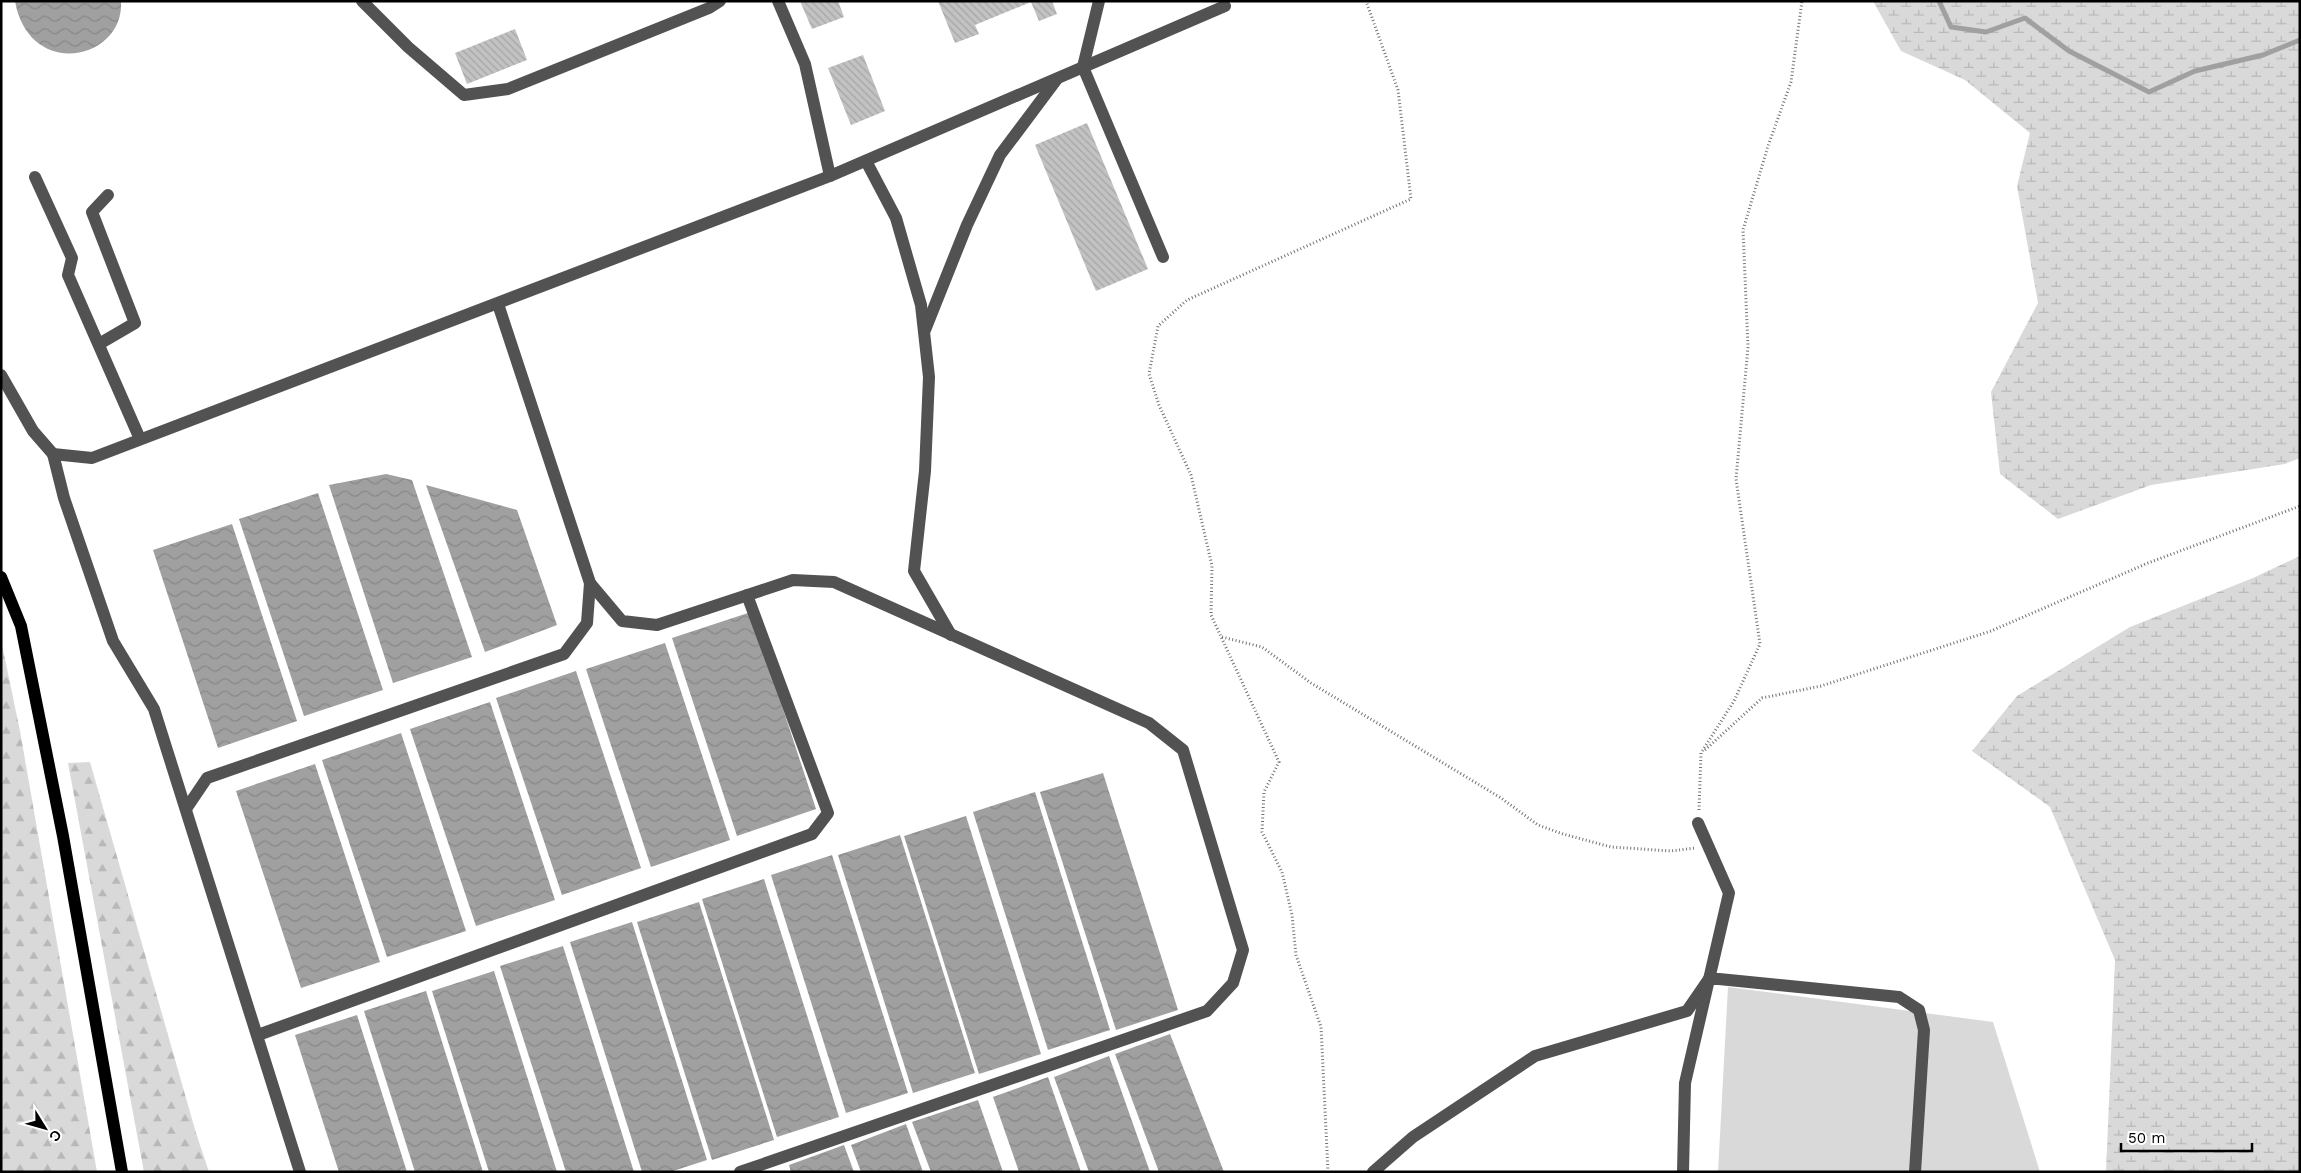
<svg xmlns="http://www.w3.org/2000/svg" width="2301" height="1173" font-family="'Work Sans',sans-serif">
	<style>
		.green { fill: #d9d9d9 }
		.forest { fill: url(#forest-firs) }
		.wetland { fill: url(#wetland-marsh) }
		.water { fill: url(#water-waves) }
		.lines { fill: none; stroke-linecap: round; stroke-linejoin: round }
		.stream { stroke: #a0a0a0; stroke-width: 5 }
		.building { fill: url(#building-back-hatch) }
		.path { stroke: #747474; stroke-width: 3; stroke-dasharray: 1 2.5; stroke-linecap: butt }
		.minor { stroke: #525252; stroke-width: 12 }
		.major { stroke: #000; stroke-width: 12 }
	</style>
	<defs>
		<pattern id="forest-firs" width="22" height="20" patternUnits="userSpaceOnUse" patternTransform="scale(1.25)"><rect width="22" height="20" fill="#d9d9d9"/><path d="M5 1l3.5 6h-7zM16 11l3.5 6h-7z" fill="#b8b8b8"/></pattern>
		<pattern id="wetland-marsh" width="20" height="14" patternUnits="userSpaceOnUse" patternTransform="scale(1.25)"><rect width="20" height="14" fill="#d9d9d9"/><path d="M1 5h8M5 5V1M11 12h8M15 12V8" fill="none" stroke="#b8b8b8"/></pattern>
		<pattern id="water-waves" width="16" height="10" patternUnits="userSpaceOnUse" patternTransform="scale(1.25)"><rect width="16" height="10" fill="#a0a0a0"/><path d="M0 5q4-4 8 0t8 0" fill="none" stroke="#888"/></pattern>
		<pattern id="building-back-hatch" width="6" height="6" patternUnits="userSpaceOnUse" patternTransform="scale(1.25)"><rect width="6" height="6" fill="#c2c2c2"/><path d="M-1 5l2 2M0 0l6 6M5-1l2 2" fill="none" stroke="#a5a5a5"/></pattern>
	</defs>
	<rect width="100%" height="100%" fill="#fff"/>
	<path class="green" d="M1728 987 1993 1022 2040 1172H1718Z"/>
	<g class="forest">
		<path d="M1 640 20 731 97 1172H1Z"/>
		<path d="M90 762 196 1133 209 1172H144L68 763Z"/>
	</g>
	<g class="wetland">
		<path d="M1873 1H2300V458L2285 464 2151 485 2058 519 2000 474 1991 392 2038 303 2017 186 2030 133 1965 80 1901 51Z"/>
		<path d="M2300 556V1172H2106L2115 960 2050 807 1972 751 2017 696 2130 627 2253 578Z"/>
	</g>
	<g class="water">
		<path d="M15 1H121C125 60 29 81 15 1Z"/>
		<path d="M386 474 412 480 472 657 393 683 329 485Z"/>
		<path d="M426 485 517 510 557 625 485 652Z"/>
		<path d="M318 493 383 690 304 716 239 519Z"/>
		<path d="M232 524 297 721 218 748 153 550Z"/>
		<path d="M751 612 816 809 737 836 672 638Z"/>
		<path d="M665 643 730 840 651 867 586 669Z"/>
		<path d="M576 671 641 868 562 895 496 698Z"/>
		<path d="M490 702 555 900 476 926 410 729Z"/>
		<path d="M401 733 466 931 387 957 322 760Z"/>
		<path d="M315 764 380 962 301 988 236 791Z"/>
		<path d="M1103 773 1178 1010 1116 1030 1040 792Z"/>
		<path d="M1035 792 1110 1030 1048 1050 973 812Z"/>
		<path d="M966 816 1041 1054 979 1074 904 836Z"/>
		<path d="M900 835 975 1073 913 1093 838 855Z"/>
		<path d="M832 855 908 1093 846 1113 771 875Z"/>
		<path d="M764 879 839 1117 777 1137 702 899Z"/>
		<path d="M699 902 774 1140 712 1160 637 922Z"/>
		<path d="M632 922 707 1160 670 1172H642L570 942Z"/>
		<path d="M563 946 634 1172H566L500 966Z"/>
		<path d="M494 971 557 1172H489L432 991Z"/>
		<path d="M426 991 483 1172H415L364 1011Z"/>
		<path d="M357 1015 407 1172H339L295 1035Z"/>
		<path d="M1170 1034 1224 1172H1159L1115 1054Z"/>
		<path d="M1109 1056 1150 1172H1089L1054 1077Z"/>
		<path d="M1048 1077 1081 1172H1019L993 1097Z"/>
		<path d="M978 1100 1003 1172H931L912 1122Z"/>
		<path d="M906 1124 923 1172H861L851 1145Z"/>
		<path d="M844 1145 854 1172H791L789 1165Z"/>
	</g>
	<g class="lines">
		<path class="stream" d="M1939 1 1951 27 1986 32 2025 18 2069 51 2149 92 2195 71 2263 55 2300 40"/>
	</g>
	<g class="building">
		<path d="M800 1H838L844 17 812 29Z"/>
		<path d="M938 1H1052L1057 14 1039 21 1031 2 975 25 979 34 955 43Z"/>
		<path d="M515 29 527 60 467 84 455 53Z"/>
		<path d="M863 55 885 111 851 125 828 68Z"/>
		<path d="M1087 123 1148 269 1096 291 1035 145Z"/>
	</g>
	<g class="lines">
		<g class="path">
			<path d="M1222 637 1262 647 1311 683 1501 798 1538 825 1563 834 1611 847 1671 851 1695 848"/>
			<path d="M1705 750 1762 698 1821 686 1991 631 2148 563 2300 506"/>
			<path d="M1699 810 1701 753 1734 701 1760 644 1736 479 1748 347 1743 230 1768 146 1791 82 1802 1"/>
			<path d="M1328 1172 1321 1027 1296 955 1292 915 1282 872 1262 832 1264 792 1279 762 1211 615 1212 566 1191 475 1159 405 1149 374 1158 326 1187 300 1411 199 1398 90 1366 1"/>
		</g>
		<g class="minor">
			<path d="M362 1 408 47 464 95 508 89 709 8 720 1"/>
			<path d="M778 1 805 64 830 176"/>
			<path d="M1099 1 1083 67 1163 257"/>
			<path d="M866 161 896 218 921 305 929 377 925 471 914 571 951 635"/>
			<path d="M35 177 72 258 68 275 140 439"/>
			<path d="M498 304 590 583 622 621 657 625 793 580 834 582 1149 723 1183 750 1243 950 1233 983 1207 1011 740 1172"/>
			<path d="M925 330 967 225 1000 155 1057 79"/>
			<path d="M99 344 135 323 92 212 108 195"/>
			<path d="M1 375 33 431 53 454 92 458 830 176 1225 6"/>
			<path d="M53 454 64 498 113 641 154 709 300 1172"/>
			<path d="M186 809 207 778 564 654 587 623 590 583"/>
			<path d="M258 1035 812 834 828 813 747 595"/>
			<path d="M1373 1172 1413 1137 1535 1056 1687 1011 1709 979H1719L1899 997 1919 1010 1924 1030 1915 1172"/>
			<path d="M1683 1172 1685 1083 1729 893 1698 823"/>
		</g>
		<path class="major" d="M1 577 21 626 63 836 122 1172"/>
	</g>
	<rect width="2301" height="1173" fill="none" stroke="#000000" stroke-width="5"/>
	<g transform="translate(45 1128) rotate(127)" stroke="#ffffff" stroke-width="4" paint-order="stroke">
	<path d="M0-4L9 19L0 12L-9 19Z" fill="#000000"/>
	<text y="-8" font-size="14" font-weight="bold" text-anchor="middle" fill="#000000">С</text>
	</g>
	<path d="M2121 1143v8h131v-8" fill="none" stroke="#000000" stroke-width="2.5"/>
	<text x="2128" y="1143" font-size="15" fill="#000000" stroke="#ffffff" stroke-width="4" paint-order="stroke">50 m</text>
</svg>
